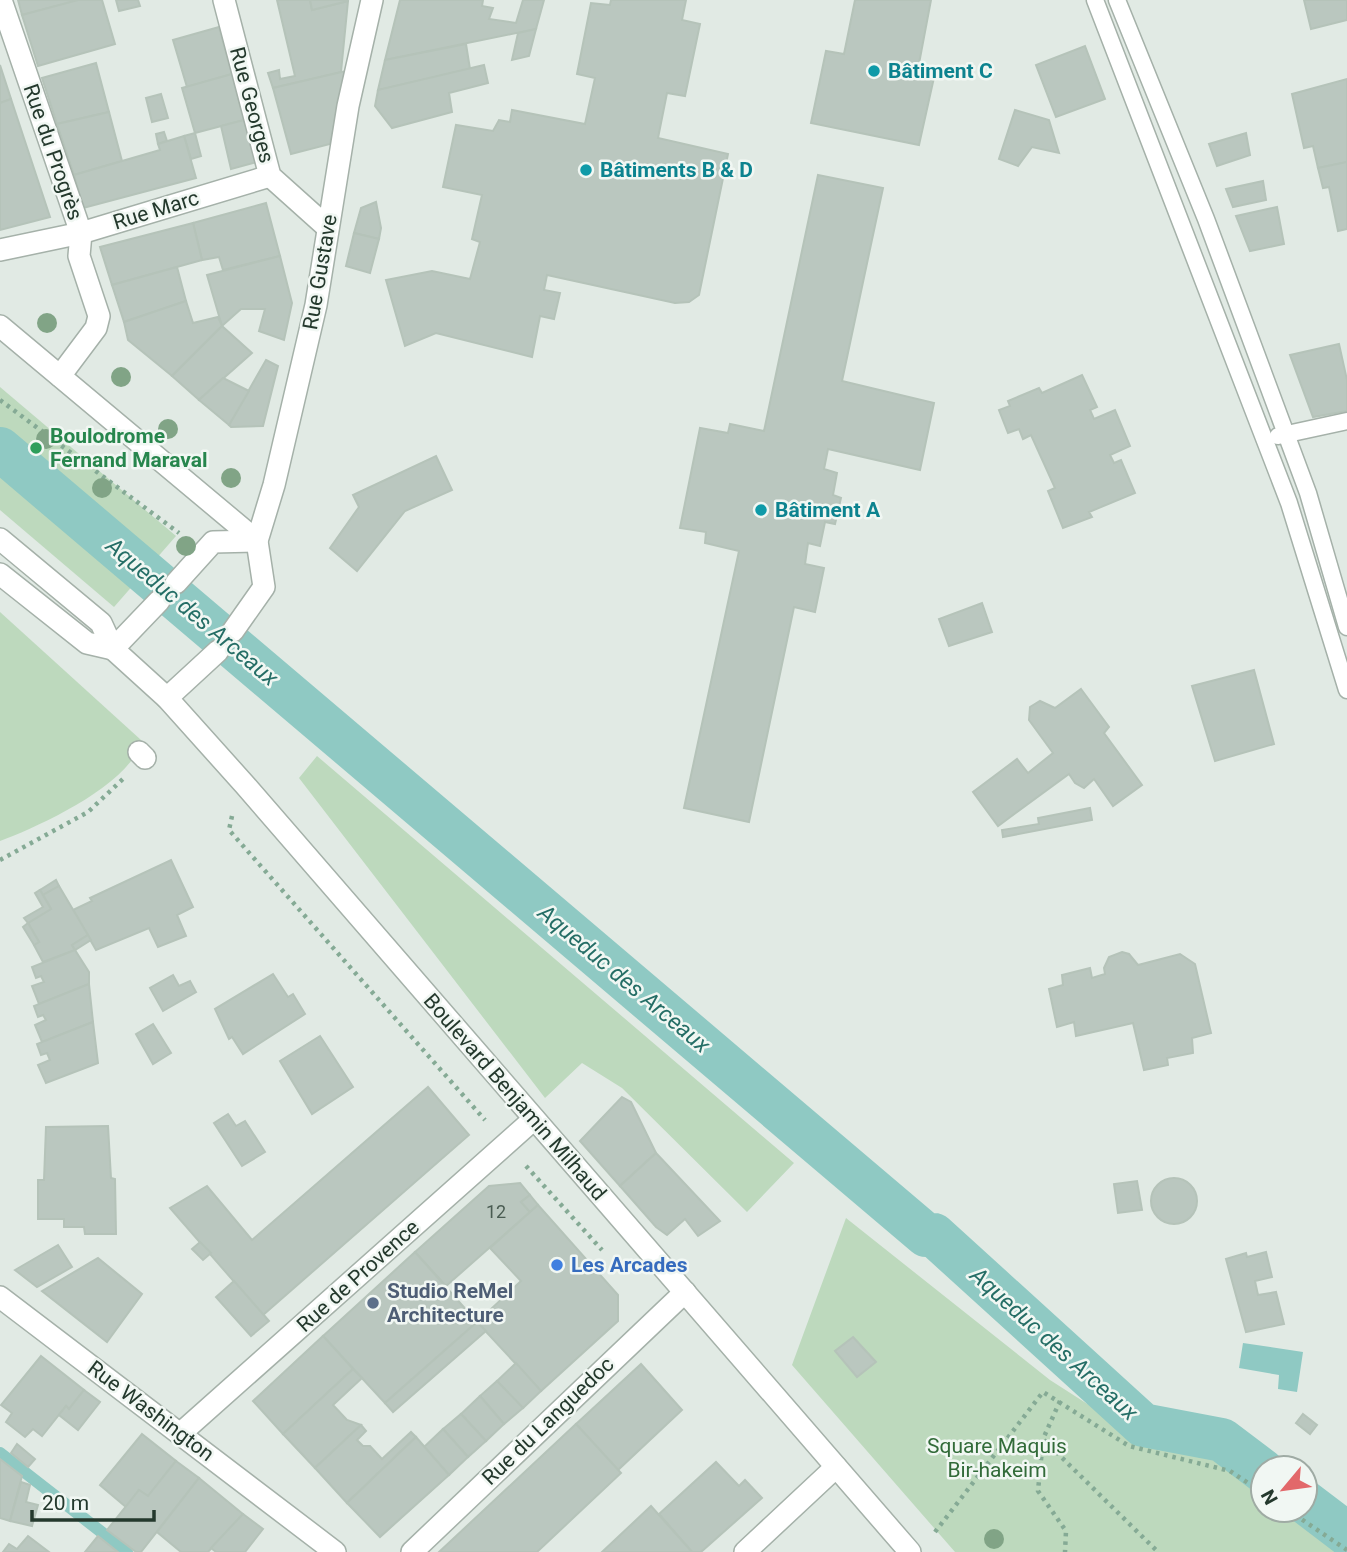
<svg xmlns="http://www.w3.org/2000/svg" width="1347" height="1552" font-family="Roboto,sans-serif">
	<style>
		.green { fill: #bdd9bd }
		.water { fill: #8fc9c3 }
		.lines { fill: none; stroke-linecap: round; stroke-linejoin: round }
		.stream { stroke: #8fc9c3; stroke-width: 12 }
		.canal { stroke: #8fc9c3; stroke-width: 44 }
		.building { fill: #bac7bf; stroke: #b5c3b9; stroke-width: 2 }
		.service-casing { stroke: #a5b1a9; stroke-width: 19 }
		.pedestrian-casing { stroke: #a5b1a9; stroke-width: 24 }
		.minor-casing { stroke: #a5b1a9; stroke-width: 24 }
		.tertiary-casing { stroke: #a5b1a9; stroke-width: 24 }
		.path { stroke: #85aa95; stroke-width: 4.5; stroke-dasharray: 3.5 5; stroke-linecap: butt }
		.service { stroke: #fff; stroke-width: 16 }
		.pedestrian { stroke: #fff; stroke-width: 21 }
		.minor { stroke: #fff; stroke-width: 21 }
		.tertiary { stroke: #fff; stroke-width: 21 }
		.tree { fill: #81a486 }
		.culture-dot { fill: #0f9aa8; stroke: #f1f7f3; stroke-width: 2.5 }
		.leisure-dot { fill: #2e9e5b; stroke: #f1f7f3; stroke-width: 2.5 }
		.shop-dot { fill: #3f7fe0; stroke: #f1f7f3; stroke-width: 2.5 }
		.service-dot { fill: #5c6f8a; stroke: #f1f7f3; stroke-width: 2.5 }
		.labels { text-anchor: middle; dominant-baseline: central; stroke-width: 5; stroke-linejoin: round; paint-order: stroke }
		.number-label { font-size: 18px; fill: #4a5c52 }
		.culture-label { font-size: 21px; font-weight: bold; fill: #0d838f; stroke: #f1f7f3; text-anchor: start }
		.street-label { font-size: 21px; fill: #24392d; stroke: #f1f7f3 }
		.leisure-label { font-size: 21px; font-weight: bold; fill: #27864d; stroke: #f1f7f3; text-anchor: start }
		.shop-label { font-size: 21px; font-weight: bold; fill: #366cbe; stroke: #f1f7f3; text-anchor: start }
		.service-label { font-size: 21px; font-weight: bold; fill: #4e5e75; stroke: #f1f7f3; text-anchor: start }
		.park-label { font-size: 21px; fill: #326b39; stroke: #f1f7f3 }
		.water-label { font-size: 23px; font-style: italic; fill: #256e66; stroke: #f1f7f3 }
	</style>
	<rect width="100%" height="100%" fill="#e1eae4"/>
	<g class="green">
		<path d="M0 387 176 536 114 607 0 510Z"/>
		<path d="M0 612 141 740C134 783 38 827 0 841Z"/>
		<path d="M317 756 794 1163 747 1212 622 1088 582 1063 545 1098 299 778Z"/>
		<path d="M846 1218 1050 1380 1156 1448 1223 1454 1263 1482V1510H1302L1347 1542V1552H955L792 1365Z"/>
	</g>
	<path class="water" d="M1243 1343 1303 1352 1297 1392 1278 1389 1279 1375 1239 1368Z"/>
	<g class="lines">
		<path class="stream" d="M0 1453 127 1552"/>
		<g class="canal">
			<path d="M0 449 926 1235H934L1143 1425 1222 1440 1263 1471"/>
			<path d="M1305 1502 1347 1534"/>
		</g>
	</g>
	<g class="building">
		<path d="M18 0H76V1L22 15Z"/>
		<path d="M102 0 115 44 38 66 22 15 78 0Z"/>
		<path d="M116 0H138L140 6 119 11Z"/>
		<path d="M277 0H310L312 10 348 1 341 72 273 88 268 73 279 70 280 79 295 76Z"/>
		<path d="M310 0H348V1L312 10Z"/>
		<path d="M400 0H483L482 6 493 8 489 19 516 23 523 0H544L536 29 385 60Z"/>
		<path d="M611 0H686L682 20 700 24 685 96 667 93 658 138 728 154 699 295 689 302 675 303 547 275 544 290 560 293 554 319 540 316 532 357 436 333 405 346 386 280 432 271 470 279 480 242 472 239 482 195 443 187 456 125 493 131 499 120 510 122 512 110 585 124 595 78 577 74 591 3 610 5Z"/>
		<path d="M855 0H931L918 69 935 73 919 145 811 123 826 51 844 54Z"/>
		<path d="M1304 0H1347V20L1311 29Z"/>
		<path d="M219 27 232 74 187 87 173 40Z"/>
		<path d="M536 29 529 56 512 60 518 33Z"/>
		<path d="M466 44 470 69 378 90 385 60Z"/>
		<path d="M1085 46 1105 99 1056 117 1036 65Z"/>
		<path d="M96 63 109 112 57 124 42 78Z"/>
		<path d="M0 65 11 99 0 103Z"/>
		<path d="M484 65 488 83 449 93 452 112 392 128 375 106 378 90Z"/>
		<path d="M346 71 330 144 291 154 273 88Z"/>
		<path d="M232 74 244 120 195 133 182 88Z"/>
		<path d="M1347 79V162L1318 168 1313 146 1304 148 1292 94Z"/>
		<path d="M161 94 168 118 152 122 146 98Z"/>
		<path d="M11 99 50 217 0 230V103Z"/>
		<path d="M1015 110 1049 120 1059 153 1032 147 1018 166 999 159Z"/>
		<path d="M109 112 122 161 74 175 57 124Z"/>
		<path d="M244 120 257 162 231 169 221 126Z"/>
		<path d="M164 132 167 141 158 144 156 134Z"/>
		<path d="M195 133 201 156 191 159 184 136Z"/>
		<path d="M1246 133 1250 155 1217 166 1209 144Z"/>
		<path d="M184 136 196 178 83 208 74 175 160 150 158 144Z"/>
		<path d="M1347 162V229L1338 231 1329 187 1323 188 1318 168Z"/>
		<path d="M818 175 883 188 842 381 934 403 920 470 828 449 824 469 837 473 833 495 841 498 835 524 825 522 820 546 808 543 805 564 824 568 815 612 794 607 749 822 684 808 739 551 705 543 706 532 680 528 700 428 728 433 730 424 764 431Z"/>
		<path d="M1263 181 1266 200 1233 207 1226 189Z"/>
		<path d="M376 202 381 228 379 239 354 233 361 208Z"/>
		<path d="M266 203 280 256 223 270 219 257 202 260 193 223Z"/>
		<path d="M1277 207 1284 244 1250 251 1236 216Z"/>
		<path d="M193 223 202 260 112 285 100 247Z"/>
		<path d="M354 233 379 239 370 273 346 266Z"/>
		<path d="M280 256 292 303 284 340 259 331 265 309H241L222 326 207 275Z"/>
		<path d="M177 267 186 301 124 322 112 285Z"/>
		<path d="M186 301 193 323 218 317 222 326 172 376 128 340 124 322Z"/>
		<path d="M222 326 252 353 199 400 172 376Z"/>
		<path d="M1339 344 1347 380V411L1313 417 1290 355Z"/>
		<path d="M266 360 278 366 263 426 231 427 229 425Z"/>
		<path d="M1082 375 1097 407 1090 410 1094 419 1115 410 1130 446 1110 455 1114 463 1121 460 1135 493 1089 512 1092 517 1063 528 1048 491 1055 488 1031 435 1023 439 1019 429 1008 433 999 410 1010 406 1008 401 1039 388 1042 393Z"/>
		<path d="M223 378 249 391 229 425 199 400Z"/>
		<path d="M436 456 452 490 405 511 357 571 330 548 359 507 353 495Z"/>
		<path d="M982 603 992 632 949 646 939 619Z"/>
		<path d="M1254 670 1274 744 1215 761 1192 686Z"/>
		<path d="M1081 689 1109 727 1104 733 1142 785 1113 806 1094 779 1084 788 1075 783 1069 774 998 826 973 792 1017 759 1028 773 1053 753 1029 720 1030 707 1040 701 1055 708Z"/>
		<path d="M1090 808 1092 820 1003 837 1002 830 1039 824 1038 818Z"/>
		<path d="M171 860 193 907 177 915 186 936 158 947 149 928 96 950 73 910 92 901 90 898Z"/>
		<path d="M56 880 59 886 43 895 40 890Z"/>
		<path d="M59 886 88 935 72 945 75 950 43 962 34 945 39 942 28 923 51 909 43 895Z"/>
		<path d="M40 890 51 909 28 923 24 918 43 907 35 893Z"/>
		<path d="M28 923 39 942 34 945 23 927Z"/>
		<path d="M88 935 91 940 75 950 72 945Z"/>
		<path d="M75 950 89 972V984L39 1004 32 986 44 982 41 976 36 978 32 967Z"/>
		<path d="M1122 952 1129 954 1138 965 1180 954 1195 964 1211 1033 1192 1038 1193 1053 1167 1058 1168 1065 1144 1070 1133 1023 1076 1036 1074 1022 1057 1027 1049 989 1063 985 1062 975 1090 968 1092 978 1105 974 1104 968 1109 957Z"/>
		<path d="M273 974 288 997 293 994 305 1014 243 1054 232 1037 229 1039 215 1009Z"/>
		<path d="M173 975 179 986 190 981 196 992 163 1011 150 988Z"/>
		<path d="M89 984 93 1022 42 1042 35 1025 46 1020 43 1015 38 1017 34 1006Z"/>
		<path d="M93 1022 98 1063 46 1083 38 1065 50 1060 47 1053 41 1055 37 1044Z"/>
		<path d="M153 1024 171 1053 153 1064 136 1034Z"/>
		<path d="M320 1036 353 1087 312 1114 280 1061Z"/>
		<path d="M428 1087 469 1135 263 1315 170 1208 207 1186 252 1240Z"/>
		<path d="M622 1097 631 1102 656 1153 620 1186 580 1141Z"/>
		<path d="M228 1114 236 1126 245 1121 265 1152 242 1166 214 1123Z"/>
		<path d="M108 1126 111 1178 115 1179 116 1234H85L84 1227H64V1219H38V1180H44L46 1127Z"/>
		<path d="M656 1153 720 1221 698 1236 685 1219 667 1235 656 1227 620 1186Z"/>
		<circle cx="1174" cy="1201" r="23"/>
		<path d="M1137 1181 1142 1210 1118 1213 1114 1184Z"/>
		<path d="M520 1183 530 1195 521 1202 530 1212 446 1286 415 1252 489 1186Z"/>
		<path d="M530 1195 538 1205 530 1212 521 1202Z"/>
		<path d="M538 1205 618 1295V1321L541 1391 477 1322 521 1281 490 1248Z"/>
		<path d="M200 1242 211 1253 203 1260 192 1249Z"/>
		<path d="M58 1245 72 1267 37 1287 15 1270Z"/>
		<path d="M415 1252 477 1322 385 1403 323 1336Z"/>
		<path d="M1266 1252 1272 1277 1255 1281 1258 1295 1276 1292 1284 1324 1246 1332 1226 1259 1246 1253 1247 1257Z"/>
		<path d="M98 1258 142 1294 107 1342 42 1291Z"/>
		<path d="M234 1281 269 1321 251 1336 216 1297Z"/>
		<path d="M477 1322 486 1331 393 1412 385 1403Z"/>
		<path d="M323 1336 353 1369 283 1434 253 1401Z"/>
		<path d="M853 1337 876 1362 857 1377 835 1351Z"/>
		<path d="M41 1356 84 1390 69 1409 66 1406 42 1436 33 1429 25 1437 6 1422 12 1413 1 1405Z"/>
		<path d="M516 1363 541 1391 523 1408 497 1381Z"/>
		<path d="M641 1364 682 1410 618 1470 576 1424Z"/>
		<path d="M353 1369 362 1378 333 1405 347 1420 361 1425 315 1468 283 1434Z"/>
		<path d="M497 1381 523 1408 504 1424 480 1396Z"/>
		<path d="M84 1390 100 1402 78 1430 59 1415 66 1406 69 1409Z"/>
		<path d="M480 1396 504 1424 486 1441 461 1414Z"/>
		<path d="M461 1414 486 1441 468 1457 443 1429Z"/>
		<path d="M1303 1414 1317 1425 1310 1434 1296 1423Z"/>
		<path d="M576 1424 621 1473 537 1552H439Z"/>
		<path d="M361 1425 366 1431 357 1440 363 1446H370L382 1459 411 1432 416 1437 347 1503 315 1468Z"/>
		<path d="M443 1429 468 1457 449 1475 424 1447Z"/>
		<path d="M142 1434 176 1461 148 1496 139 1490 126 1507 100 1485Z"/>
		<path d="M416 1437 449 1475 380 1537 347 1503Z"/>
		<path d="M17 1444 35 1459 28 1467 11 1453Z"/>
		<path d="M0 1459 22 1476 10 1521 0 1518Z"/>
		<path d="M176 1461 199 1478 141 1552H136L107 1530 139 1490 148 1496Z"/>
		<path d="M716 1462 739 1486 745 1480 762 1498 701 1552H692L659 1514Z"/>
		<path d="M199 1478 243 1514 208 1552H181L157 1532Z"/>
		<path d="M21 1482 30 1485 26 1502 38 1505 32 1526 10 1521Z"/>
		<path d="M651 1506 692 1552H602Z"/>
		<path d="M243 1514 263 1529 245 1552H216L211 1548Z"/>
		<path d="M28 1536 49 1552H3L9 1544 17 1549Z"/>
		<path d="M98 1536 118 1552H85Z"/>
	</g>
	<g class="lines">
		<g class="service-casing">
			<g id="service">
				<path d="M1095 0 1289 503 1347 690"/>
				<path d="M1117 0 1206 219 1308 493 1347 627"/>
				<path d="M1278 436 1347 421"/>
			</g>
		</g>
		<g class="pedestrian-casing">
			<path id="pedestrian" d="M139 752 145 758"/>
		</g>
		<g class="minor-casing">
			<g id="minor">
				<path d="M1 0 81 233 79 256 99 316 96 328 60 376"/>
				<path d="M224 0 270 176 328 228"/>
				<path d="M0 250 81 233 270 176"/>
				<path d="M0 326 257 541"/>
				<path d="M176 583 213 542 257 541"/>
				<path d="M233 631 264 587 257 541 274 485 316 305 348 106 372 0"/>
				<path d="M113 649 159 601"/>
				<path d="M167 698 218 651"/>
				<path d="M0 1297 335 1552"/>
				<path d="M181 1433 534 1119"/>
				<path d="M412 1552 685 1292"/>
				<path d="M745 1552 836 1467"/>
			</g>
		</g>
		<g class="tertiary-casing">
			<g id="tertiary">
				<path d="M0 539 101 623 113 649 167 698 245 785 910 1552"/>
				<path d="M0 574 87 643 113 649"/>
			</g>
		</g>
		<g class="path">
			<path d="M0 400 179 533"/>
			<path d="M232 816 229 830 485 1120"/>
			<path d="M0 860 88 812 124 778"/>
			<path d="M526 1166 602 1250"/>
			<path d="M1060 1401 1043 1439 1038 1491 1066 1531 1065 1552"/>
			<path d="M1044 1440 1158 1552"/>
			<path d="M1288 1510 1347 1550"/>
			<path d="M935 1532 1043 1392 1129 1446 1230 1471 1263 1493"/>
		</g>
		<use href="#service" class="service"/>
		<use href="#pedestrian" class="pedestrian"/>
		<use href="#minor" class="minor"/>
		<use href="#tertiary" class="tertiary"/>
	</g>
	<g class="tree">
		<circle cx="47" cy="323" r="10"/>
		<circle cx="121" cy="377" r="10"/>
		<circle cx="168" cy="429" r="10"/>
		<circle cx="46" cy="439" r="10"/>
		<circle cx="231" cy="478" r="10"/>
		<circle cx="102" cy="488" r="10"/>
		<circle cx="186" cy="546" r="10"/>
		<circle cx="994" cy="1539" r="10"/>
	</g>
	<g class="culture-dot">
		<circle cx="874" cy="71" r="7"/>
		<circle cx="586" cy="170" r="7"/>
		<circle cx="761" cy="510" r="7"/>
	</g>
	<circle class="leisure-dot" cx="36" cy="448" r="7"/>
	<circle class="shop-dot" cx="557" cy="1265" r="7"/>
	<circle class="service-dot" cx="373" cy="1303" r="7"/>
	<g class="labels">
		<g class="number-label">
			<text x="496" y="1211">12</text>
		</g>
		<g class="culture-label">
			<text x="888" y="71">Bâtiment C</text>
			<text x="600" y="170">Bâtiments B &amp; D</text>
			<text x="775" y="510">Bâtiment A</text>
		</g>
		<g class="street-label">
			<text transform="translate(252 105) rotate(75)">Rue Georges</text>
			<text transform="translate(53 152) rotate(71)">Rue du Progrès</text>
			<text transform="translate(156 210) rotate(-17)">Rue Marc</text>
			<text transform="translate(320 272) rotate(-80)">Rue Gustave</text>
			<text transform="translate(515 1097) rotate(49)">Boulevard Benjamin Milhaud</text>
			<text transform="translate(358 1276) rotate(-42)">Rue de Provence</text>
			<text transform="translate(151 1411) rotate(37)">Rue Washington</text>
			<text transform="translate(548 1421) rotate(-44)">Rue du Languedoc</text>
		</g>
		<g class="leisure-label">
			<text x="50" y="436">Boulodrome<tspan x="50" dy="24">Fernand Maraval</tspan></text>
		</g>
		<g class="shop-label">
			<text x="571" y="1265">Les Arcades</text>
		</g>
		<g class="service-label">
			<text x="387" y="1291">Studio ReMel<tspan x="387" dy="24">Architecture</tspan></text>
		</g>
		<g class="park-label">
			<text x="997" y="1446">Square Maquis<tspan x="997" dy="24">Bir-hakeim</tspan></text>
		</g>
		<g class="water-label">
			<text transform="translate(192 612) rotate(40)">Aqueduc des Arceaux</text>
			<text transform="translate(624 979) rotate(40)">Aqueduc des Arceaux</text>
			<text transform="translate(1054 1344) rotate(42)">Aqueduc des Arceaux</text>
		</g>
	</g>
	<g transform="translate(1284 1489) rotate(241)"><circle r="33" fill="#f1f7f3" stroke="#9faba4" stroke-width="2"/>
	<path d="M0-5L12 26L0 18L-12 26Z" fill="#e2686a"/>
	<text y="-10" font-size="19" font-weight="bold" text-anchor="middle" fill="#24392d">N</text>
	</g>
	<path d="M32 1510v10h122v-10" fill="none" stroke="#24392d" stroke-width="3.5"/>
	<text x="42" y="1510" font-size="21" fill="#24392d" stroke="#f1f7f3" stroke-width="5" paint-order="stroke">20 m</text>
</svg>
